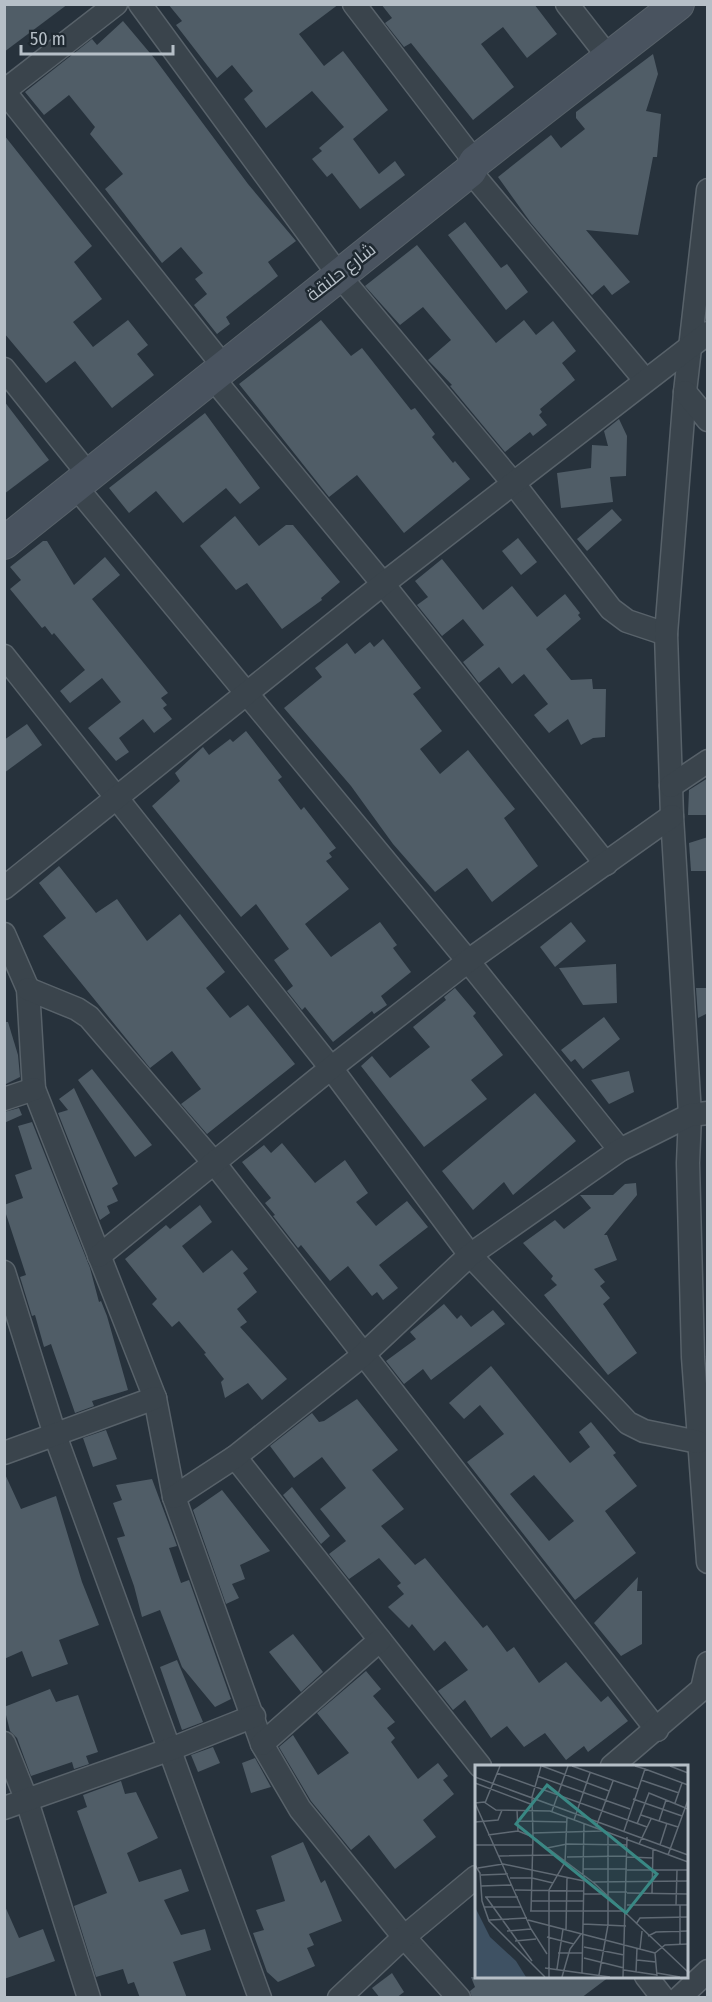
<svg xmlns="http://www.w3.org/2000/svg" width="712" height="2002" font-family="'Fira Sans Condensed',Cairo,sans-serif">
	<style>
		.building { fill: #505d67; fill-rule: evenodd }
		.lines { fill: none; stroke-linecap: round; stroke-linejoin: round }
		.street-casing { stroke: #58626a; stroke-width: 25 }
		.secondary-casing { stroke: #58626a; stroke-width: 34 }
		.street { stroke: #3a444c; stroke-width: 22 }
		.secondary { stroke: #49535f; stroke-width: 32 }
		.labels { text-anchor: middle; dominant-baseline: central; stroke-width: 5; stroke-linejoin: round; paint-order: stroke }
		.street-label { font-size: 18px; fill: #b6bfc7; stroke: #1f2931 }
		.inset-road { fill: none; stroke: #606a74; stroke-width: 1.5 }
		.view { fill: #398884; fill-opacity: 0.15; stroke: #398884; stroke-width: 3 }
		.inset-edge { fill: none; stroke: #b6bfc7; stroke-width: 3 }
	</style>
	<rect width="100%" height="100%" fill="#27323c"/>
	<g class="building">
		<path d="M4 4H68L4 52Z"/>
		<path d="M168 4H339L299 34 324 66 343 51 388 110 353 139 379 174 395 161 405 175 360 209 332 173 327 177 312 159 322 151 319 148 344 127 312 91 266 128 244 99 253 91 232 65 217 78 176 25 182 21Z"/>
		<path d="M381 4H534L557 34 527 58 503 27 481 44 514 87 473 120 411 43 404 47 385 23 392 18Z"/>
		<path d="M123 21 155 59 248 184 296 241 268 262 278 276 226 317 230 324 217 334 194 305 207 294 195 279 203 273 181 247 162 263 105 189 123 174 90 134 95 127 69 95 44 115 25 92 92 39 97 45Z"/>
		<path d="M653 54 658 74 646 111 661 114 657 157H653L638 235 586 230 630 282 612 295 604 285 592 295 531 223 498 177 551 135 561 148 585 129 576 118V112Z"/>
		<path d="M4 135 92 246 74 262 102 299 73 322 93 347 128 320 148 345 137 354 154 375 112 408 75 361 46 383 4 333Z"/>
		<path d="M465 222 501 268 507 264 528 292 506 310 448 235Z"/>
		<path d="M417 245 496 343 524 320 536 335 553 321 576 351 562 363 575 380 540 409 542 412 539 415 547 425 533 436 530 432 505 452 450 386 452 385 428 360 451 340 423 307 400 325 365 286Z"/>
		<path d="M321 320 351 356 362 348 411 410 415 408 435 434 432 437 453 463 455 461 470 479 404 533 357 475 329 497 239 384Z"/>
		<path d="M4 401 49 460 4 494Z"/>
		<path d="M205 413 260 488 240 504 226 488 183 523 156 491 129 513 109 488Z"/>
		<path d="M619 419 627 436 626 476 610 477 613 502 561 508 557 473 591 468 592 445 608 446 604 431Z"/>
		<path d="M612 509 622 520 587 551 577 539Z"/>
		<path d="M235 516 259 546 286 525H293L340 582 321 598 322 600 282 629 247 583 236 590 200 546Z"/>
		<path d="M518 538 537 562 521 575 502 551Z"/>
		<path d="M43 541H47L74 585 105 557 120 575 92 599 168 693 161 698 167 705 163 708 172 719 154 733 143 719 119 738 129 752 116 761 88 728 121 702 102 678 70 703 60 691 85 670 54 633 52 635 45 626 42 628 10 589 21 580 10 567Z"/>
		<path d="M442 559 483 610 512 586 537 617 565 594 580 613 578 615 581 619 546 649 571 680 592 679 593 689H606L605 737 593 738 581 745 568 719 549 733 534 715 548 704 524 674 512 684 499 667 479 683 463 662 484 645 463 619 442 636 417 605 428 597 415 581Z"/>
		<path d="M383 639 421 688 413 694 442 731 420 749 440 774 468 750 515 809 504 818 538 866 492 902 467 868 435 892 393 844 351 786 284 708 322 677 315 668 347 643 355 654 370 642 374 647Z"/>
		<path d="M27 724 42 745 4 773V740Z"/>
		<path d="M246 731 282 777 278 780 301 810 304 807 336 848 329 853 332 857 326 861 349 889 305 924 331 957 380 922 397 945 393 948 411 972 381 996 387 1005 374 1014 372 1011 333 1042 305 1007 302 1010 287 991 293 986 274 960 289 949 256 904 241 917 152 806 180 781 175 773 203 747 209 755 230 739 233 742Z"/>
		<path d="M708 778V815H688L689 790Z"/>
		<path d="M708 837V871H691L689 843Z"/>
		<path d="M59 866 96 913 117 899 147 941 180 914 225 972 206 988 230 1018 248 1005 295 1064 207 1134 181 1104 201 1089 172 1051 150 1068 43 936 66 918 39 883Z"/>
		<path d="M571 922 586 941 555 967 540 947Z"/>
		<path d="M616 964 617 1003 583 1005 559 968Z"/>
		<path d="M455 988 476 1013 473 1016 503 1055 471 1080 487 1099 424 1147 361 1066 372 1056 390 1078 430 1047 413 1027 446 1000 444 997Z"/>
		<path d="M696 988H708V1013L698 1018Z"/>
		<path d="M604 1017 620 1039 583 1069 575 1059 571 1062 561 1050Z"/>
		<path d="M4 1022H8L18 1055 20 1077 4 1085Z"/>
		<path d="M92 1069 152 1145 135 1157 78 1080Z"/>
		<path d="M629 1071 634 1092 609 1104 591 1080Z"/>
		<path d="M74 1088 118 1184 112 1188 118 1201 107 1206 110 1213 100 1220 58 1113 68 1110 59 1099Z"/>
		<path d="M535 1093 576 1141 513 1195 504 1182 473 1210 442 1171Z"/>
		<path d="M19 1108 22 1115 4 1123V1112Z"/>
		<path d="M32 1122 90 1268 99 1302 101 1301 107 1316 128 1390 92 1401 94 1406 75 1413 51 1344 44 1347 35 1315 32 1316 20 1277 26 1275 4 1208V1205L23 1198 15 1175 32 1169 18 1126Z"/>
		<path d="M282 1143 315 1183 345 1160 368 1193 356 1202 376 1226 407 1201 428 1227 379 1265 398 1288 383 1300 377 1292 372 1296 348 1266 330 1281 301 1245 298 1248 273 1216 275 1215 265 1203 271 1198 242 1162 264 1145 271 1153Z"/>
		<path d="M636 1183 637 1195 604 1235H607L617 1260 594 1269 605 1282 600 1286 610 1298 603 1304 637 1353 608 1375 544 1295 557 1285 551 1279 553 1276 523 1243 555 1220 564 1229 591 1208 580 1195H613L625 1184Z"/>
		<path d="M200 1205 212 1222 182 1246 203 1273 232 1250 248 1269 243 1273 257 1292 237 1309 247 1322 240 1327 287 1379 262 1400 248 1383 225 1398 221 1382 224 1379 204 1354 206 1353 179 1321 172 1327 152 1304 157 1299 125 1259 166 1225 170 1229Z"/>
		<path d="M444 1304 457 1319 461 1315 471 1327 493 1310 505 1324 431 1380 423 1369 404 1384 386 1361 416 1339 410 1332Z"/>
		<path d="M491 1366 570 1463 590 1447 579 1432 591 1422 616 1453 613 1455 637 1486 605 1511 636 1553 575 1600 467 1462 504 1434 480 1405 464 1419 449 1403ZM534 1475 574 1521 549 1541 510 1494Z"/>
		<path d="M357 1399 398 1450 372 1470 404 1509 381 1526 415 1565 425 1558 483 1628 487 1625 507 1652 514 1647 539 1683 566 1662 601 1702 608 1696 628 1721 588 1752 584 1746 566 1760 545 1733 524 1747 507 1726 491 1738 465 1700 453 1710 438 1691 468 1670 445 1641 434 1651 412 1624 409 1628 388 1607 404 1594 397 1586 401 1583 379 1558 349 1579 329 1554 346 1541 320 1509 346 1488 322 1457 294 1478 270 1446 312 1413 319 1422 324 1421Z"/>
		<path d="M106 1430 117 1459 93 1467 83 1438Z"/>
		<path d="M4 1472 21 1509 56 1496 82 1582 99 1625 59 1640 68 1664 32 1677 22 1651 4 1659Z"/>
		<path d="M152 1479 177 1546 169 1548 181 1583 189 1580 231 1699 215 1707 182 1667 160 1610 142 1617 134 1586 117 1538 125 1536 113 1503 122 1500 116 1485Z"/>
		<path d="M292 1487 330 1536 321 1544 283 1495Z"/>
		<path d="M222 1490 270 1551 240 1565 245 1579 232 1584 239 1598 226 1604 193 1510Z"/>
		<path d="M638 1577 637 1591H642V1644L621 1656 594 1623Z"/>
		<path d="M293 1634 323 1672 301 1692 269 1652Z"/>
		<path d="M177 1660 203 1722 182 1730 160 1667Z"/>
		<path d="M366 1671 381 1689 373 1696 395 1722 387 1728 395 1738 391 1742 418 1779 438 1763 448 1776 443 1780 454 1794 423 1820 436 1837 395 1869 369 1835 351 1850 311 1801 279 1747 293 1735 318 1775 349 1753 317 1713Z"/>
		<path d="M50 1689 56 1702 78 1695 98 1752 86 1756 89 1764 74 1769 72 1762 31 1776 17 1738 10 1731 4 1707Z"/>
		<path d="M213 1747 220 1763 198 1772 191 1755Z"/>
		<path d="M255 1758 271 1787 251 1793 242 1763Z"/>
		<path d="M121 1781 125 1794 136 1792 158 1838 127 1853 139 1882 181 1869 189 1891 164 1900 181 1935 205 1929 211 1950 173 1962 187 1998H140L134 1982 128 1984 123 1969 96 1977 74 1906 107 1893 77 1811 87 1807 83 1795Z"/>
		<path d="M303 1842 321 1883 325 1880 342 1921 309 1934 314 1945 307 1948 315 1966 278 1982 267 1972 253 1933 264 1930 256 1910 285 1901 271 1856Z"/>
		<path d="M4 1904 19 1938 43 1929 55 1961 4 1979Z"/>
		<path d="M392 1973 404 1992 396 1998H380L372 1988Z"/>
		<path d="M471 1977H609L581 1998H472L470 1991 475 1987Z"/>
	</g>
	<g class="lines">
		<g class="street-casing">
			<g id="street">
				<path d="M116 4 4 91 224 367"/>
				<path d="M140 4 338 274 514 484 611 609 627 621 666 634"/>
				<path d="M354 4 475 162"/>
				<path d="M567 4 610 59"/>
				<path d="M470 171 645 380"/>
				<path d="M708 190 685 392 666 634 672 816 690 1115 688 1163 693 1357 708 1562"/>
				<path d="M4 369 88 474"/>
				<path d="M212 377 383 584 606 864"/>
				<path d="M685 392 708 420"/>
				<path d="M76 487 468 961 620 1150"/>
				<path d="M4 656 331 1068 470 1255 628 1423 644 1431 698 1442"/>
				<path d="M671 786 708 761"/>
				<path d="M4 888 383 584 708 333"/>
				<path d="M4 934 28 989 34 1089 155 1398 174 1497 262 1744 300 1809 404 1937 459 1998"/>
				<path d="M28 989 77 1009 89 1017 215 1164 657 1730"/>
				<path d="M4 1099 34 1089"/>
				<path d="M99 1256 331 1068 468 961 672 816"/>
				<path d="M4 1272 55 1435 260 1998"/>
				<path d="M4 1453 155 1398"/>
				<path d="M235 1457 480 1766"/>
				<path d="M174 1497 235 1457 362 1356 470 1255 620 1150 690 1115 708 1113"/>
				<path d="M4 1743 27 1801 89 1998"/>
				<path d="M262 1744 380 1640"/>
				<path d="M612 1766 702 1689 708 1663"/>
				<path d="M4 1808 171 1749 254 1716"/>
				<path d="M646 1976 663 1998"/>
				<path d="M339 1998 404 1937 476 1877"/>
				<path d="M679 1998 708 1971"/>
			</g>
		</g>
		<g class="secondary-casing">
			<path id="secondary" d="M4 543 470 171 475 162 678 4"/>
		</g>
		<use href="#street" class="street"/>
		<use href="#secondary" class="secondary"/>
	</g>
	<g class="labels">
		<g class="street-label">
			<text transform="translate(341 272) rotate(-38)">شارع حلنقة</text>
		</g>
	</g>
	<g transform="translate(475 1765)">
		<rect width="213" height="213" fill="#27323c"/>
		<path d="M0 142 15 172 41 196 51 212H0Z" fill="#3e5163"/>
		<path class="inset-road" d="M66 1 57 32 58 72 119 118 213 207M67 1 134 26M97 1 163 24M195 1 213 8M170 4 213 20M22 8 172 62M62 11 155 44M0 12 213 90M166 15 204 28M0 18 58 40M158 34 207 51M191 35 184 56 203 62M0 38 9 37 21 45 75 46 213 97M0 38 56 164 72 189M10 38 25 1M200 38 207 18M42 45 43 66 58 72 56 146M77 46 93 1M166 50 184 56M99 55 115 8M42 56 92 57M0 57 23 55 27 45M162 59 174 28 213 44M121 62 138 16M149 66 170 4 160 1M58 68 127 66M13 70 43 66M164 79 176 54M0 80H58M185 80 192 58M72 83 92 79 152 80M193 90 213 35M24 91 80 90M92 92 152 91M152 92 178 93M28 99 109 116M0 100 5 108 7 136 14 156 70 212M3 103 28 99M108 104H152M152 105H213M108 109 109 58M6 110 33 109M35 113H57L78 118M118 117 213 116M6 121 37 120M40 125 108 126M133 127H152M152 128 213 129M177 128 178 84M108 129H130M10 132H43M11 132 57 196M57 136H109M152 140H213M201 140 202 105M205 140V179M9 142H46M55 146H147M14 155 52 153M53 155 180 188M108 159 151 161M161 159 165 153 213 152M91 165 92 112M32 166 56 164M173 171 181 167 213 166M72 172 99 179M40 176 61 174M109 182 149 190M165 184 167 166M83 188H108M180 188 190 180 213 179M180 188 182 211M109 193 149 203M162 195 181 197M70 203 135 212M82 204 88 164M149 205 182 210M161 207 162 183M107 208 109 111M182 208 205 212M124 210 133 160V68M74 212V125L90 97 92 52M87 212 95 184 106 169M148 212 152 72"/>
		<path class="view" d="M72 20 182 109 151 148 41 59Z"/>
		<rect width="213" height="213" class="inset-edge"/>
	</g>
	<rect width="712" height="2002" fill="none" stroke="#b6bfc7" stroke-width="12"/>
	<path d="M21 45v9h152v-9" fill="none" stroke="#b6bfc7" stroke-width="3"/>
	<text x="30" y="45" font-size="18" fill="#b6bfc7" stroke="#1f2931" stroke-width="4.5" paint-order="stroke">50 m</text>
</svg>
